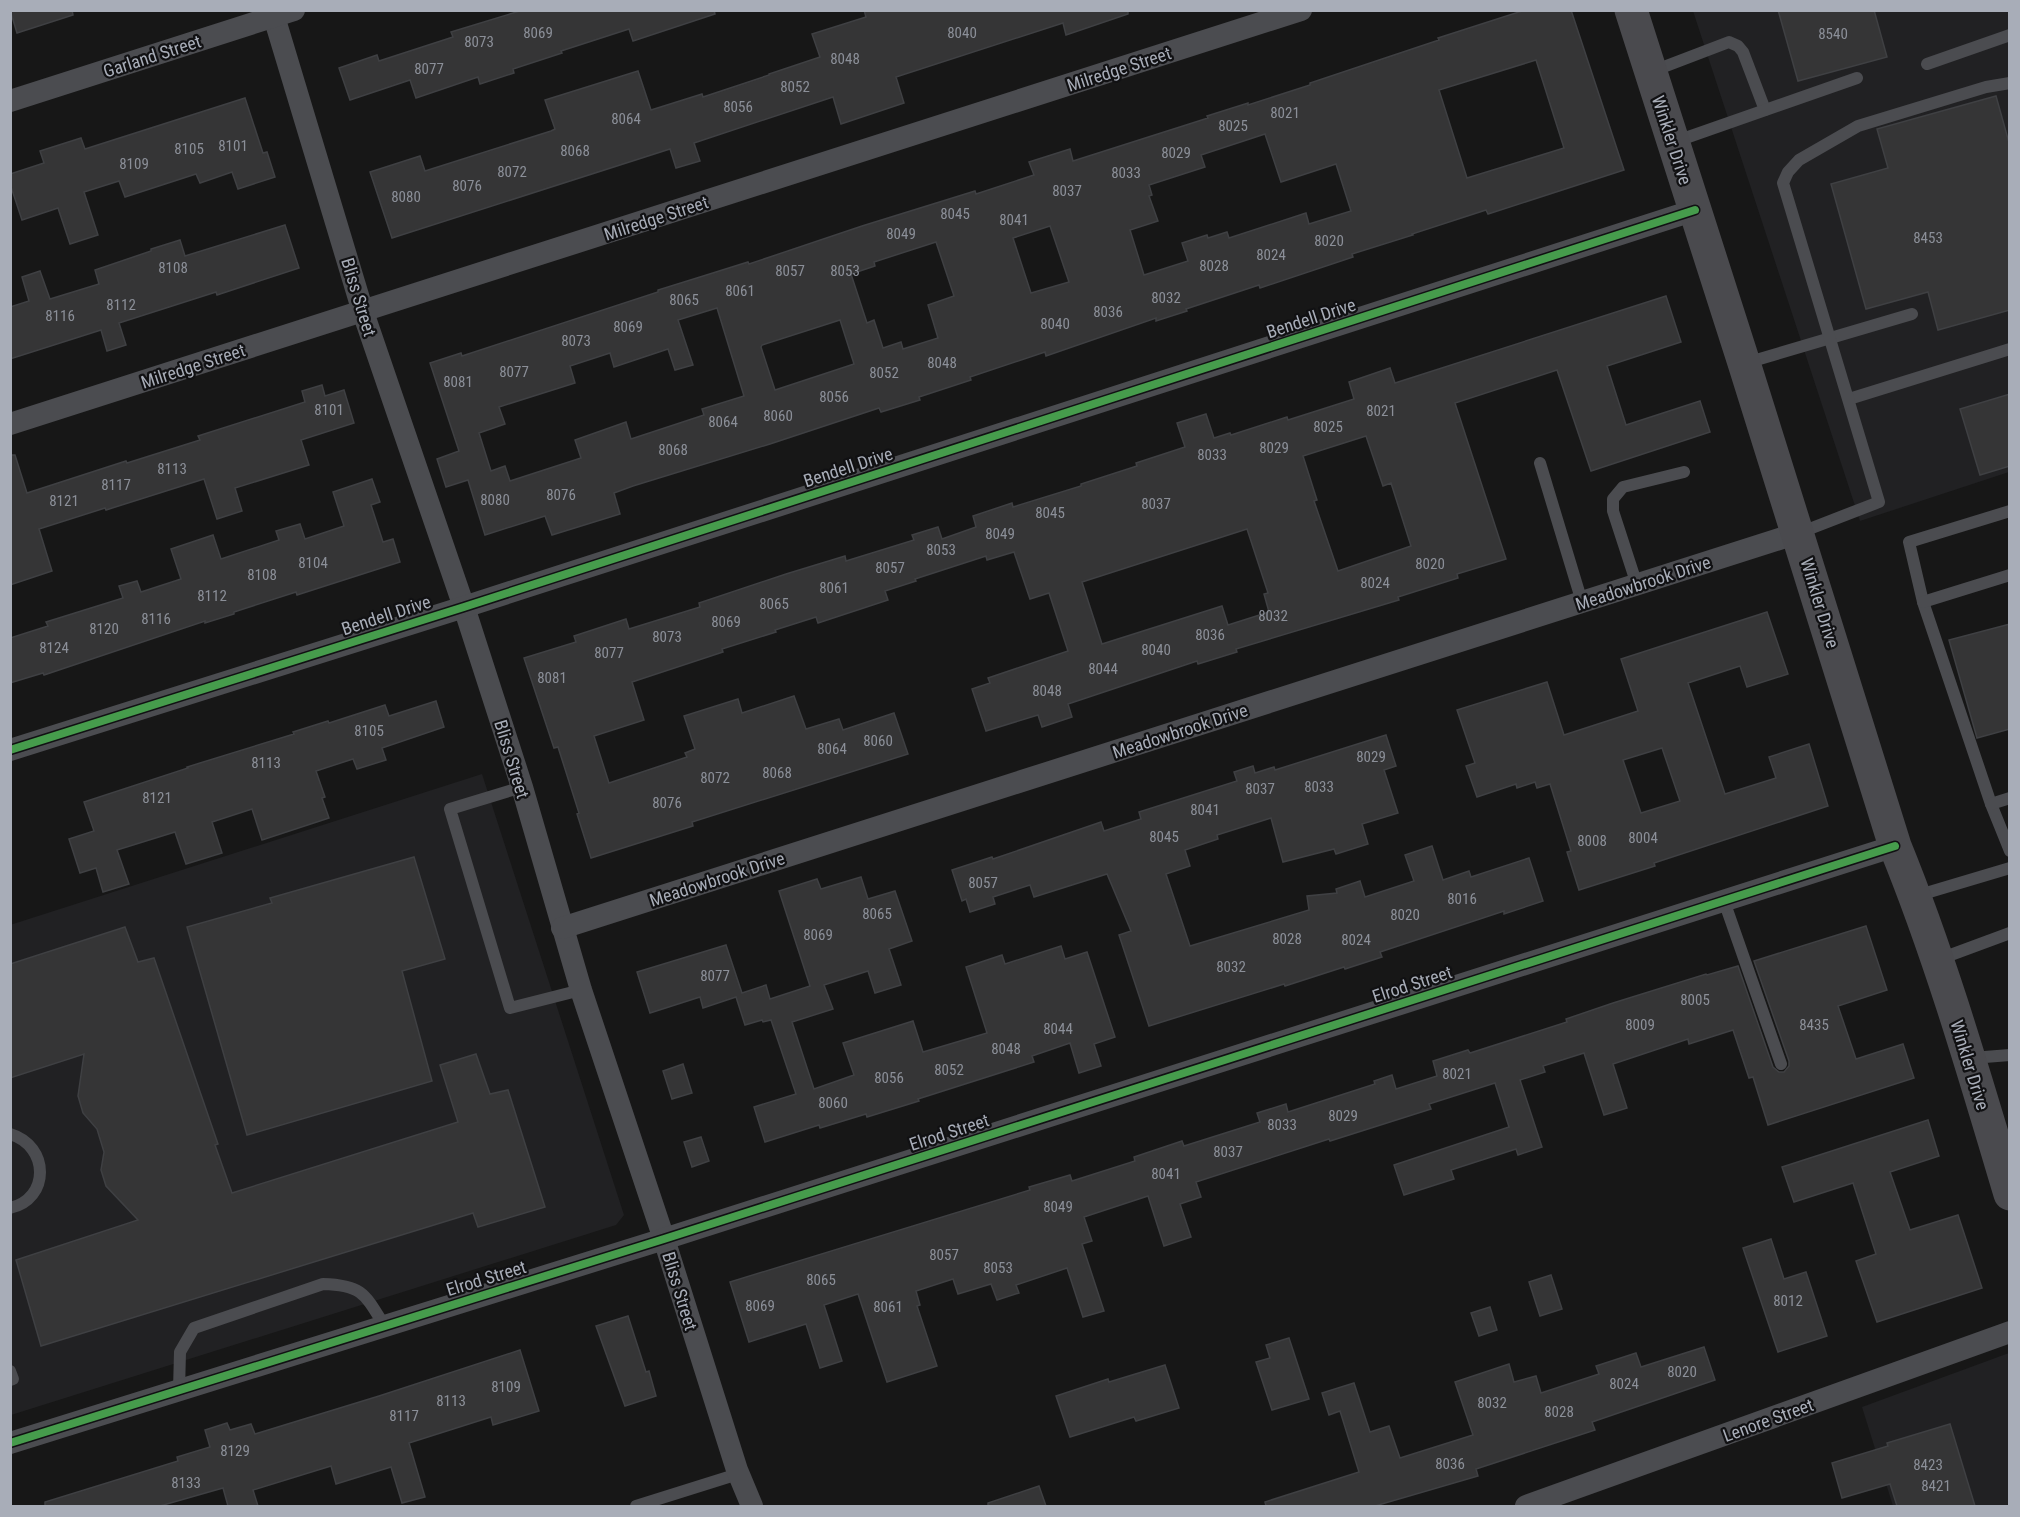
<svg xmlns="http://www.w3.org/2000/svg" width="2020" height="1517" font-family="'Roboto Condensed',sans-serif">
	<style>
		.built { fill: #212123 }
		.building { fill: #353536; stroke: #3f4043; stroke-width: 1.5; fill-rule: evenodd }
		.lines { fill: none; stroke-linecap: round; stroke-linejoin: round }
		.lane { stroke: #4b4c50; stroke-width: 12 }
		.street { stroke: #4b4c50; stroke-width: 22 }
		.secondary { stroke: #4a4a4e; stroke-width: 33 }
		.cycleway-casing { stroke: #111113; stroke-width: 11 }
		.cycleway { stroke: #469c4c; stroke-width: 8 }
		.labels { text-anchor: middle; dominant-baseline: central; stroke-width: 4.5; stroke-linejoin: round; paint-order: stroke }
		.number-label { font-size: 15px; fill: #8b8f98 }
		.street-label { font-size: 18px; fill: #a8adb8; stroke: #111113 }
	</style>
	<rect width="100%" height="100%" fill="#171717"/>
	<g class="built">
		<path d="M1693 11H2009V472L1860 521Z"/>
		<path d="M482 774 624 1215 616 1225 11 1415 10 925Z"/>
		<path d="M2009 1353V1506H1893L1862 1407Z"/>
	</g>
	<g class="building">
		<path d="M10 10H72L73 15 17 33Z"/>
		<path d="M523 10H714L715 14 633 41 629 29 561 51 562 53 513 69 514 73 480 84 478 77 416 98 410 80 350 100 339 68 377 55 379 61 453 37 451 32Z"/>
		<path d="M864 10H1128V14L1066 35 1063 23 896 77 904 103 841 124 833 97 694 143 700 161 676 168 670 149 392 238 370 172 420 156 425 171 551 131 555 129 545 100 638 71 651 110 702 94 703 97 769 75V74L820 57 812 34 866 17Z"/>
		<path d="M1525 10H1571L1624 170 1488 214 1486 210 1412 234 1413 235 1352 254 1353 257 1260 288 1259 285 1186 309 1187 311 1156 321V318L1046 356 1045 352 970 377 971 380 919 397 920 400 881 412 879 408 770 444 633 486 614 493 620 514 552 535 545 516 485 535 468 480 446 487 437 459 459 451 430 363 461 353 462 356 658 292V290L700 277 748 262 749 264 862 226 975 191 976 194 1034 175 1029 162 1070 149 1073 161 1208 118 1207 116 1248 103V105L1310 85V83L1439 40 1438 38ZM1536 60 1564 148 1467 178 1439 90ZM1265 134 1281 182 1336 164 1351 211 1309 224 1306 213 1229 238 1227 232 1208 238 1207 235 1182 243 1188 261 1144 275 1130 230 1158 221 1149 196 1152 195 1149 185 1205 167 1201 155ZM1050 226 1069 282 1031 293 1013 238ZM936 242 954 296 928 305 938 338 903 349 901 342 883 348 874 320 867 323 851 274 875 266 874 262ZM717 308 744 396 702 409 704 415 631 439 626 422 575 440 581 458 510 481 505 466 491 471 479 433 505 424 499 407 575 383 570 366 610 353 614 367 668 349 675 370 693 365 678 320ZM840 320 854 364 775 390 761 347 762 345Z"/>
		<path d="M1778 10H1874L1887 57 1798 81Z"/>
		<path d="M1996 96 2010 146V310L1938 330 1928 292 1866 309 1831 184 1888 168 1877 129Z"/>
		<path d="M245 98 263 153 267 152 275 177 238 189 232 172 200 183 196 174 125 197 119 181 84 192 98 235 70 244 58 208 22 220 10 184V174L44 163 40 151 81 138 85 149Z"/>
		<path d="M285 225 299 268 217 295 216 292 119 323 126 345 107 351 101 330 10 359V307L29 301 22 277 40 271 50 299 99 284 95 270 151 251V249L180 240 185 256Z"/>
		<path d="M1666 296 1681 342 1607 366 1626 425 1700 401 1710 432 1591 471 1557 370 1455 403 1506 559 1457 574 1458 578 1398 597 1399 600 1236 649 1237 652 1198 664 1197 661 1068 704 1072 717 1042 727 1038 715 986 731 972 689 990 683 988 678 1068 651 1049 593 1030 599 1014 552 987 560 986 556 915 579 916 581 885 591 888 600 818 623 816 617 775 630 776 632 722 649 723 652 632 682 644 720 594 736 609 783 687 757 685 753 695 749 684 716 738 699 742 713 794 696 806 729 839 719 843 730 894 713 908 754 692 822 693 826 591 858 577 814 579 813 558 747 554 748 524 658 576 642 574 636 626 619 629 629 700 607 699 603 786 574 845 556 846 561 914 540 912 535 938 527 942 539 976 527 973 516 1012 503 1013 507 1081 486V484L1137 466 1136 463 1185 447 1177 423 1206 414 1214 438 1230 433 1231 435 1287 417 1288 420 1354 399 1349 382 1390 368 1395 383ZM1366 436 1383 486 1391 483 1411 546 1338 571 1314 501 1317 500 1303 456ZM1247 529 1268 593 1264 594 1269 612 1228 625 1222 606 1102 644 1082 582Z"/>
		<path d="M322 385 325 396 344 390 354 423 301 440 309 465 235 488 242 511 217 519 204 479 106 510 105 508 39 529 52 571 10 585V455H15L27 493 126 461 127 463 200 440 198 436 305 402 302 391Z"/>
		<path d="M2010 394V466L1980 475 1960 409Z"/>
		<path d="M372 479 380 502 371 505 383 542 393 539 400 562 297 595 296 592 234 612V614L205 623V621L44 675 43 673 10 683V638L48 626 46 622 123 598 119 586 137 581 141 592 181 579 171 549 213 535 221 559 279 540 276 531 300 524 305 539 344 526 333 492Z"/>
		<path d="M1767 612 1788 674 1747 687 1740 666 1688 683 1725 794 1776 778 1769 757 1809 744 1828 806 1654 863 1655 866 1579 890 1567 852 1571 851 1550 784 1537 788 1535 782 1517 788 1516 784 1477 797 1466 766 1475 763 1457 710 1547 682 1564 735 1638 711 1621 659ZM1662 748 1680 801 1641 813 1623 760Z"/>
		<path d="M2010 624V729L1977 738 1949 640Z"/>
		<path d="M436 701 444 727 382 748 386 760 357 769 353 759 316 771 325 797 322 798 329 818 262 840 252 809 212 822 222 853 186 864 175 832 117 850 129 884 103 892 96 868 80 873 69 839 94 831 84 802 188 768 187 767 294 734 293 732 328 721 329 723 385 705 389 716Z"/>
		<path d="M1386 735 1396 766 1384 770 1398 813 1362 824 1368 844 1336 854 1334 849 1283 862 1271 818 1217 835 1218 839 1185 850 1190 866 1166 874 1190 946 1309 910 1307 896 1337 893 1336 889 1360 881 1365 897 1414 881 1405 855 1432 846 1443 880 1469 871 1471 877 1529 858 1543 901 1504 914V911L1380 952 1382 957 1345 969 1344 967 1285 986 1284 984 1149 1026 1119 935 1131 931 1107 874 1034 897 1030 885 993 897 995 904 970 912 966 899 962 901 952 870 992 857 993 859 1101 822 1104 831 1141 819 1139 812 1237 781 1234 772 1253 766 1255 773 1274 767 1275 770Z"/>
		<path d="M414 857 445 959 402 971 432 1081 247 1135 187 927 272 903 270 898Z"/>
		<path d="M861 877 868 899 895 891 912 941 889 949 901 985 875 993 868 971 824 985 833 1009 792 1022 814 1089 854 1075 843 1043 913 1021 923 1052 987 1033 966 967 1002 955 1005 964 1061 946 1065 959 1087 952 1115 1037 1094 1044 1101 1066 1079 1073 1070 1043 1032 1056 1034 1062 918 1099 919 1101 867 1117 866 1114 820 1128 819 1125 765 1142 754 1107 796 1094 771 1020 763 1022 762 1020 745 1025 736 997 703 1008 700 997 650 1013 637 972 726 945 742 993 766 985 770 999 810 986 779 891 817 879 821 889Z"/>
		<path d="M1866 926 1887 990 1838 1006 1856 1059 1903 1044 1914 1078 1768 1125 1753 1077 1749 1078 1733 1030 1689 1044 1688 1039 1613 1064 1627 1108 1604 1115 1584 1053 1543 1066 1545 1072 1520 1080 1542 1147 1518 1155 1516 1149 1451 1170 1454 1179 1404 1195 1394 1165 1509 1127 1495 1083 1429 1104 1431 1109 1330 1141 1329 1139 1196 1182 1201 1197 1180 1204 1191 1237 1164 1246 1148 1196 1084 1217 1092 1241 1082 1244 1104 1311 1083 1317 1067 1268 1016 1285 1019 1293 997 1300 991 1284 958 1294 953 1279 916 1291 920 1305 917 1306 937 1366 887 1382 858 1294 824 1305 842 1361 820 1368 806 1324 749 1342 730 1282 1030 1190 1029 1187 1070 1175 1072 1181 1135 1161 1134 1157 1182 1141 1184 1146 1260 1122 1257 1113 1286 1104 1288 1112 1375 1084 1374 1081 1392 1075 1396 1089 1437 1076 1433 1061 1468 1050 1470 1053 1567 1022 1566 1019 1613 1003 1706 974 1707 975 1738 966 1773 1067 1779 1072H1784L1789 1066V1061L1754 961Z"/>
		<path d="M125 927 138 962 154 958 218 1144 215 1145 232 1193 458 1122 440 1065 476 1054 490 1094 508 1090 545 1207 478 1227 473 1213 41 1346 16 1260 138 1220 106 1186 101 1170 104 1152 97 1129 83 1113 78 1096 84 1054 10 1078V964Z"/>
		<path d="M683 1064 692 1093 672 1099 663 1071Z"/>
		<path d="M1928 1120 1939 1156 1890 1172 1910 1230 1958 1215 1982 1288 1877 1322 1856 1261 1876 1254 1853 1183 1794 1202 1782 1167Z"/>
		<path d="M701 1137 709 1161 692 1167 684 1142Z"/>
		<path d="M1771 1239 1784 1279 1806 1272 1827 1336 1778 1352 1743 1248Z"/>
		<path d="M1551 1275 1562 1309 1540 1316 1529 1282Z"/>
		<path d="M1490 1307 1497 1330 1479 1336 1471 1313Z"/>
		<path d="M628 1316 646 1372 649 1371 656 1396 625 1406 596 1326Z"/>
		<path d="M1289 1338 1309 1399 1272 1410 1256 1362 1270 1358 1266 1345Z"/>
		<path d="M1704 1347 1715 1380 1592 1422 1595 1430 1476 1469 1478 1476 1375 1506H1266L1265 1502 1359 1472 1340 1411 1329 1415 1322 1393 1354 1383 1370 1432 1389 1426 1400 1458 1473 1435 1455 1382 1509 1364 1514 1382 1536 1376 1541 1393 1599 1374 1596 1366 1636 1353 1641 1367Z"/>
		<path d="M520 1350 539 1411 493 1425 491 1417 409 1443 425 1497 402 1503 391 1467 336 1484 331 1466 253 1490 258 1506H228L223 1488 160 1506H45V1502L178 1461 177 1457 210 1447 205 1430 227 1423 230 1430 251 1424 255 1434 379 1396Z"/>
		<path d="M1165 1365 1179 1408 1136 1421 1134 1417 1070 1437 1056 1396 1108 1379 1109 1382Z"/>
		<path d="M1950 1424 1975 1506H1897L1890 1484 1842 1498 1832 1463 1888 1446 1887 1443Z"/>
		<path d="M1039 1486 1046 1506H988V1503Z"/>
	</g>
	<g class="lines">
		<g class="lane">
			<path d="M1927 64 2010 35"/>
			<path d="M1653 71 1729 42 1738 46 1743 52 1765 110"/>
			<path d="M1674 142 1857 78"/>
			<path d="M1746 363 1912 314"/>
			<path d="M1849 399 2010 349"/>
			<path d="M1540 463 1582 602"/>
			<path d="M2010 511 1909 542 1923 602 1991 804 2010 851"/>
			<path d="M1799 533 1879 502 1783 183 1788 172 1799 160 1858 126 1986 87 2010 83"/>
			<path d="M1637 585 1613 511V499L1623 487 1684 472"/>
			<path d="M1923 602 2010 575"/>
			<path d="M522 787 450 809 510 1008 581 990"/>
			<path d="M1991 804 2010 798"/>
			<path d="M1916 896 2010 868"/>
			<path d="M1724 901 1781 1064"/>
			<path d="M1937 960 2010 933"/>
			<path d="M1972 1058 2010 1055"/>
			<path d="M10 1134C50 1146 50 1199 10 1208"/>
			<path d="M10 1371 13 1379 10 1380"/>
			<path d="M179 1390 180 1352 194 1328 323 1284C362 1285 365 1294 384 1325"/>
			<path d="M636 1506 738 1474"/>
		</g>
		<g class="street">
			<path d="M272 10 363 312 464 607 522 787 581 990 664 1239 737 1470 752 1506"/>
			<path d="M10 101 294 10"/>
			<path d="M10 424 1301 10"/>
			<path d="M10 750 464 607 1695 210"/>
			<path d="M562 928 1798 533"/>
			<path d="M10 1443 664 1239 1895 846"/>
			<path d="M1526 1506 2010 1332"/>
		</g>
		<path class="secondary" d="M1631 10 1744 363 1895 846C1941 959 1975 1077 2010 1194"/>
		<g class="cycleway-casing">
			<g id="cycleway">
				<path d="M10 750 464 607 1695 210"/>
				<path d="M10 1443 664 1239 1895 846"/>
			</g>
		</g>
		<use href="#cycleway" class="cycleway"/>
	</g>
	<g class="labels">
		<g class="number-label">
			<text x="538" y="33">8069</text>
			<text x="962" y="33">8040</text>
			<text x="1833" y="34">8540</text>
			<text x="479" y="42">8073</text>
			<text x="845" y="59">8048</text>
			<text x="429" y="69">8077</text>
			<text x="795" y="87">8052</text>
			<text x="738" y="107">8056</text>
			<text x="1285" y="113">8021</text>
			<text x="626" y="119">8064</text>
			<text x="1233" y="126">8025</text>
			<text x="233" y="146">8101</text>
			<text x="189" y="149">8105</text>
			<text x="575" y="151">8068</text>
			<text x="1176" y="153">8029</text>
			<text x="134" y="164">8109</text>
			<text x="512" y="172">8072</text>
			<text x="1126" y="173">8033</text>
			<text x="467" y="186">8076</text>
			<text x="1067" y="191">8037</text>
			<text x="406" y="197">8080</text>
			<text x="955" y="214">8045</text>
			<text x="1014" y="220">8041</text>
			<text x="901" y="234">8049</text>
			<text x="1928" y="238">8453</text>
			<text x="1329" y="241">8020</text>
			<text x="1271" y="255">8024</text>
			<text x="1214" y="266">8028</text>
			<text x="173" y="268">8108</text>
			<text x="790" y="271">8057</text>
			<text x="845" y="271">8053</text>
			<text x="740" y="291">8061</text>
			<text x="1166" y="298">8032</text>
			<text x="684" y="300">8065</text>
			<text x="121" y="305">8112</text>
			<text x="1108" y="312">8036</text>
			<text x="60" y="316">8116</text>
			<text x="1055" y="324">8040</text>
			<text x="628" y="327">8069</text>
			<text x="576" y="341">8073</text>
			<text x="942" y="363">8048</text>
			<text x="514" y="372">8077</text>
			<text x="884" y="373">8052</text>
			<text x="458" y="382">8081</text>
			<text x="834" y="397">8056</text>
			<text x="329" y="410">8101</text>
			<text x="1381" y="411">8021</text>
			<text x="778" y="416">8060</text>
			<text x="723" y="422">8064</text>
			<text x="1328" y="427">8025</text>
			<text x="1274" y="448">8029</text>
			<text x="673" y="450">8068</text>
			<text x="1212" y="455">8033</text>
			<text x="172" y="469">8113</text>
			<text x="116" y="485">8117</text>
			<text x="561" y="495">8076</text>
			<text x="495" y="500">8080</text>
			<text x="64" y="501">8121</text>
			<text x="1156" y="504">8037</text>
			<text x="1050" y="513">8045</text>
			<text x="1000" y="534">8049</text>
			<text x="941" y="550">8053</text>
			<text x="313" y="563">8104</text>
			<text x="1430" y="564">8020</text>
			<text x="890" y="568">8057</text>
			<text x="262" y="575">8108</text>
			<text x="1375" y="583">8024</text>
			<text x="834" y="588">8061</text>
			<text x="212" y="596">8112</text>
			<text x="774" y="604">8065</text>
			<text x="1273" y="616">8032</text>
			<text x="156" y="619">8116</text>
			<text x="726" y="622">8069</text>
			<text x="104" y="629">8120</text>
			<text x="1210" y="635">8036</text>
			<text x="667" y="637">8073</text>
			<text x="54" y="648">8124</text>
			<text x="1156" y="650">8040</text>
			<text x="609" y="653">8077</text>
			<text x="1103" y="669">8044</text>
			<text x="552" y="678">8081</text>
			<text x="1047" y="691">8048</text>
			<text x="369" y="731">8105</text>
			<text x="878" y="741">8060</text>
			<text x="832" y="749">8064</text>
			<text x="1371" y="757">8029</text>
			<text x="266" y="763">8113</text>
			<text x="777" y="773">8068</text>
			<text x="715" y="778">8072</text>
			<text x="1319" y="787">8033</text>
			<text x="1260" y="789">8037</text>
			<text x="157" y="798">8121</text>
			<text x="667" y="803">8076</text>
			<text x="1205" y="810">8041</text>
			<text x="1164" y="837">8045</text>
			<text x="1643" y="838">8004</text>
			<text x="1592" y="841">8008</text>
			<text x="983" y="883">8057</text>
			<text x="1462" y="899">8016</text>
			<text x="877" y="914">8065</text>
			<text x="1405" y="915">8020</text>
			<text x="818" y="935">8069</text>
			<text x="1287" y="939">8028</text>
			<text x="1356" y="940">8024</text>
			<text x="1231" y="967">8032</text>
			<text x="715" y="976">8077</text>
			<text x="1695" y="1000">8005</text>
			<text x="1640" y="1025">8009</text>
			<text x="1814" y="1025">8435</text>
			<text x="1058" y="1029">8044</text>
			<text x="1006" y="1049">8048</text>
			<text x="949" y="1070">8052</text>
			<text x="1457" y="1074">8021</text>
			<text x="889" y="1078">8056</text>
			<text x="833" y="1103">8060</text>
			<text x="1343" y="1116">8029</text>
			<text x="1282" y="1125">8033</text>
			<text x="1228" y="1152">8037</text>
			<text x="1166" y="1174">8041</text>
			<text x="1058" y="1207">8049</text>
			<text x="944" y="1255">8057</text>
			<text x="998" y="1268">8053</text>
			<text x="821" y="1280">8065</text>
			<text x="1788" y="1301">8012</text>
			<text x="760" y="1306">8069</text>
			<text x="888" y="1307">8061</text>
			<text x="1682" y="1372">8020</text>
			<text x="1624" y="1384">8024</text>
			<text x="506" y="1387">8109</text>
			<text x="451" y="1401">8113</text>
			<text x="1492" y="1403">8032</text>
			<text x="1559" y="1412">8028</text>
			<text x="404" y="1416">8117</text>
			<text x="235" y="1451">8129</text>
			<text x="1450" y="1464">8036</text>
			<text x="1928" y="1465">8423</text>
			<text x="186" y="1483">8133</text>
			<text x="1936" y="1486">8421</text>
		</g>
		<g class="street-label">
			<text transform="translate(152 56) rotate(-18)">Garland Street</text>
			<text transform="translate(1119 69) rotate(-18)">Milredge Street</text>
			<text transform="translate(1672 140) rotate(72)">Winkler Drive</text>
			<text transform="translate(656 218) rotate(-18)">Milredge Street</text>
			<text transform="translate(359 297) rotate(73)">Bliss Street</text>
			<text transform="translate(1311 318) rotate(-18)">Bendell Drive</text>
			<text transform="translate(193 366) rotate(-18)">Milredge Street</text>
			<text transform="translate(848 467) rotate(-18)">Bendell Drive</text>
			<text transform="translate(1643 583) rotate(-18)">Meadowbrook Drive</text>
			<text transform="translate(1820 603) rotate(73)">Winkler Drive</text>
			<text transform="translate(386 615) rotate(-18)">Bendell Drive</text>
			<text transform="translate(1180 731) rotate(-18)">Meadowbrook Drive</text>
			<text transform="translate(512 759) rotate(73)">Bliss Street</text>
			<text transform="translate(717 879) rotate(-18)">Meadowbrook Drive</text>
			<text transform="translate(1412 984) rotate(-18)">Elrod Street</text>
			<text transform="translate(1970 1065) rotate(73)">Winkler Drive</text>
			<text transform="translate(949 1132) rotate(-18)">Elrod Street</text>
			<text transform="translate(486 1278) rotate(-17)">Elrod Street</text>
			<text transform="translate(680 1291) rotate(73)">Bliss Street</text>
			<text transform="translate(1768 1420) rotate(-20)">Lenore Street</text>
		</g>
	</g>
	<rect width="2020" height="1517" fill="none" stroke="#a8adb8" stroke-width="24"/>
</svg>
